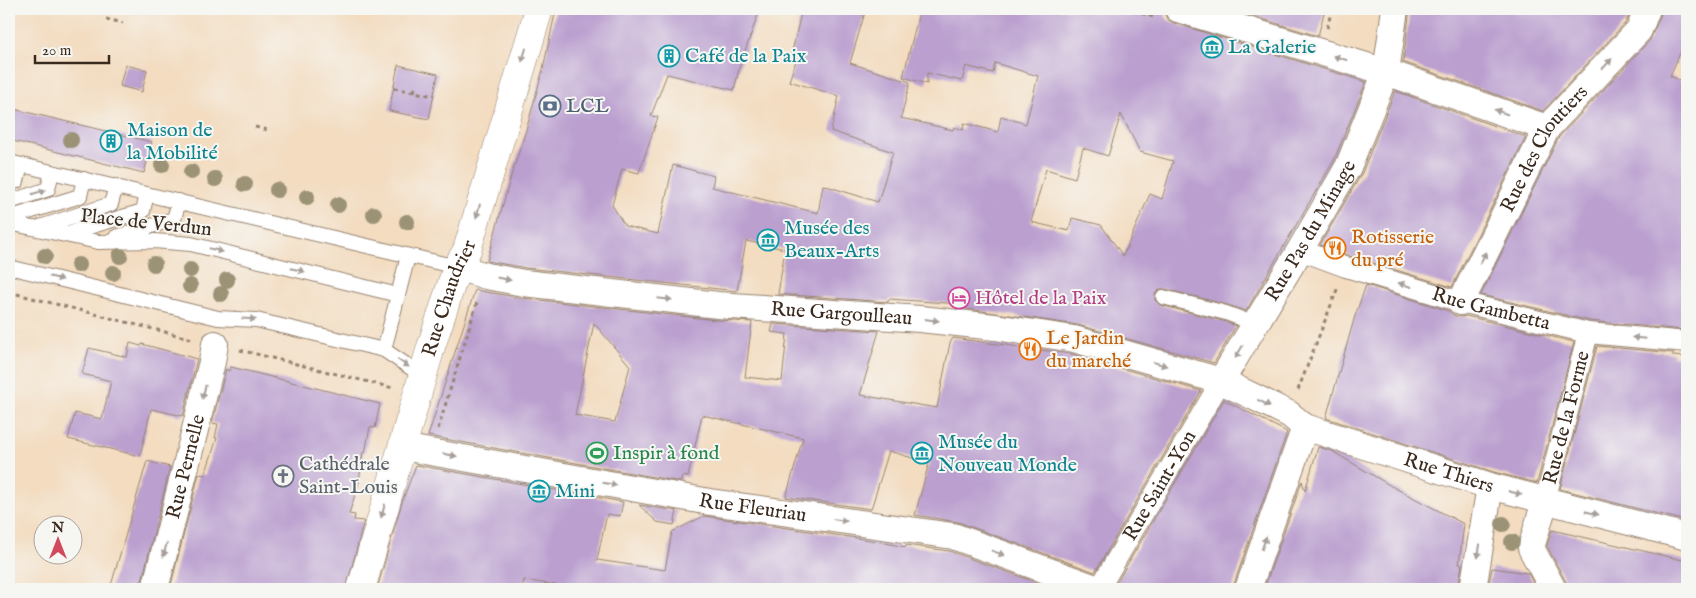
<svg xmlns="http://www.w3.org/2000/svg" width="1696" height="598" font-family="'IM FELL English',serif">
	<style>
		.building { fill: #ba9fcf; fill-rule: evenodd }
		.lines { fill: none; stroke-linecap: round; stroke-linejoin: round }
		.service-casing { stroke: #97836f; stroke-width: 16 }
		.pedestrian-casing { stroke: #97836f; stroke-width: 22 }
		.minor-casing { stroke: #97836f; stroke-width: 28 }
		.tertiary-casing { stroke: #97836f; stroke-width: 29 }
		.path { stroke: #97836f; stroke-width: 3; stroke-dasharray: 4 4; stroke-linecap: butt }
		.service { stroke: #fff; stroke-width: 14 }
		.pedestrian { stroke: #fff; stroke-width: 20 }
		.minor { stroke: #fff; stroke-width: 26 }
		.tertiary { stroke: #fff; stroke-width: 28 }
		.tree { fill: #9c9377 }
		.oneway { fill: #a79f9a }
		.labels { text-anchor: middle; dominant-baseline: central; stroke-width: 4; stroke-linejoin: round; paint-order: stroke }
		.culture-label { font-size: 20px; fill: #0d838f; stroke: #f6f6f2; text-anchor: start }
		.service-label { font-size: 20px; fill: #4e5e75; stroke: #f6f6f2; text-anchor: start }
		.street-label { font-size: 20px; fill: #3b2a1e; stroke: #f6f6f2 }
		.food-label { font-size: 20px; fill: #c56008; stroke: #f6f6f2; text-anchor: start }
		.hotel-label { font-size: 20px; fill: #b23c85; stroke: #f6f6f2; text-anchor: start }
		.leisure-label { font-size: 20px; fill: #27864d; stroke: #f6f6f2; text-anchor: start }
		.worship-label { font-size: 20px; fill: #5b616d; stroke: #f6f6f2; text-anchor: start }
	</style>
	<rect width="100%" height="100%" fill="#f6f6f2"/>
	<filter id="ink" filterUnits="userSpaceOnUse"><feTurbulence type="fractalNoise" baseFrequency=".02" numOctaves="2"/><feDisplacementMap in="SourceGraphic" scale="10" xChannelSelector="R" yChannelSelector="G"/><feConvolveMatrix kernelMatrix="1 2 1 2 8 2 1 2 1" color-interpolation-filters="sRGB"/></filter>
	<filter id="wash" filterUnits="userSpaceOnUse"><feTurbulence type="fractalNoise" baseFrequency=".0096" numOctaves="4" result="noise"/><feDisplacementMap in="SourceGraphic" scale="20" xChannelSelector="R" yChannelSelector="G"/><feGaussianBlur stdDeviation="1.12" result="paint"/><feColorMatrix in="noise" values="0 0 0 0 0 0 0 0 0 0 0 0 0 0 0 0 0 1.4 0 .05"/><feComposite in="paint" operator="in"/></filter>
	<g filter="url(#wash)">
		<rect width="100%" height="100%" fill="#f3dcc0"/>
		<g id="blocks">
			<g class="building">
				<path d="M556 9H760L740 65 734 90 667 74 651 116 658 117 639 173 622 169 612 205 625 226 658 234 673 165 714 176 712 187 818 213 823 185 878 202 893 152 831 131 839 96 789 81 797 58 791 56 802 9H866L850 63 910 82 901 118 953 130 954 127 963 130 964 123 998 132 1001 116 1026 124 1038 76 995 63 993 73 966 66 962 81 927 73V84L903 77 920 9H1163L1167 19 1174 23 1366 82 1334 160 1246 311 1228 305 1165 289H1160L1155 294V300L1160 305 1223 321 1236 326 1214 363 1078 325 961 308 962 304 889 299 888 302 778 294 785 249 746 241 737 291 526 268 487 261 511 176 527 127 543 69ZM1121 114 1140 152 1173 161 1162 199 1150 194 1123 256 1101 225 1072 218 1069 231 1031 222 1046 169 1075 178 1083 148 1108 156Z"/>
				<path d="M1229 9H1325L1318 36Z"/>
				<path d="M1410 9H1490L1502 12 1503 9H1631L1626 22 1543 111 1403 62Z"/>
				<path d="M1662 9H1687V37L1670 76 1687 83V323L1684 330 1590 321 1481 295 1559 137 1650 40 1661 14Z"/>
				<path d="M125 65 147 70 142 92 120 86Z"/>
				<path d="M398 65 438 74 429 119 389 111Z"/>
				<path d="M1395 91 1526 137 1452 287 1350 256 1320 245 1362 173Z"/>
				<path d="M9 108 152 142 144 173 9 140Z"/>
				<path d="M1366 285 1449 311 1455 316 1461 317 1466 316 1574 342 1537 483 1494 472 1326 418 1355 316Z"/>
				<path d="M475 290 522 298 716 320 752 322 745 377 782 381 787 334 771 332 773 324 879 331 860 395 937 408 950 343 953 338 1071 354 1201 391 1095 572 958 522 915 515 929 463 889 451 871 509 786 497 803 438 702 415 688 477 682 476 681 482 428 436ZM594 323 630 366 615 422 575 415Z"/>
				<path d="M130 343 141 346 142 344 197 359 183 416 151 409 140 456 68 439 75 413 102 419 111 381 82 374 89 348 127 357Z"/>
				<path d="M1597 346 1674 353 1672 356 1687 357V521L1560 489Z"/>
				<path d="M231 367 380 404 375 428 370 427 365 453 363 452 359 482 349 514 355 515 354 520 364 521 346 589H170L199 474 205 475 217 438H215L218 424 212 423 226 369 229 371Z"/>
				<path d="M1224 400 1287 432 1234 584 1233 589H1113Z"/>
				<path d="M1318 447 1332 451 1391 486 1464 524 1459 564H1462L1458 589H1264L1302 481 1305 491Z"/>
				<path d="M147 461 170 467 140 589H110Z"/>
				<path d="M416 465 623 502 620 516 607 514 597 560 665 570 672 532 704 516 870 540 906 547V545L949 551 1055 589H579L524 580 522 589H377L402 502Z"/>
				<path d="M639 505 677 511 674 525 657 522Z"/>
				<path d="M1552 530 1687 561V589H1568L1566 582 1547 546Z"/>
				<path d="M1492 568 1528 573 1536 589H1488Z"/>
			</g>
		</g>
	</g>
	<g filter="url(#ink)">
		<use href="#blocks" fill-opacity="0" stroke="#97836f" stroke-width="1"/>
		<g class="lines">
			<g class="service-casing">
				<g id="service">
					<path d="M9 162 457 267"/>
					<path d="M9 184 17 181 21 165"/>
					<path d="M9 202 48 189 52 172"/>
					<path d="M9 218 80 196 84 179"/>
					<path d="M9 223 98 242 154 241 191 244 398 295"/>
					<path d="M37 228 111 204 116 186"/>
					<path d="M65 234 143 211 147 194"/>
					<path d="M116 237 174 219 179 201"/>
					<path d="M9 267 218 318 256 320 384 350 423 376"/>
					<path d="M1163 297 1226 313 1255 324"/>
					<path d="M384 350 408 256"/>
				</g>
			</g>
			<g class="pedestrian-casing">
				<g id="pedestrian">
					<path id="s1" d="M1300 250 1346 267 1461 302 1588 333 1687 342"/>
					<path id="s2" d="M1545 501 1588 333"/>
					<path id="s3" d="M1099 589 1221 381"/>
				</g>
			</g>
			<g class="minor-casing">
				<g id="minor">
					<path d="M1178 9 1386 72 1547 128"/>
					<path id="s4" d="M457 267 486 276 524 283 718 305 920 319 995 327 1074 339 1221 381 1289 414 1305 427 1490 486 1687 537"/>
					<path id="s5" d="M1461 302 1547 128 1639 30 1647 9"/>
					<path id="s6" d="M1221 381 1300 250 1348 167 1386 72 1395 9"/>
					<path id="s7" d="M402 447 710 502 953 536 1098 589"/>
					<path d="M1545 501 1531 548 1553 589"/>
					<path id="s8" d="M155 589 212 362 215 344"/>
					<path d="M1248 589 1305 427"/>
					<path d="M1473 589 1490 486"/>
				</g>
			</g>
			<g class="tertiary-casing">
				<g id="tertiary">
					<path id="s9" d="M361 589 431 347 457 267 467 250 539 9"/>
				</g>
			</g>
			<g class="path">
				<path d="M1126 9 1154 17"/>
				<path d="M106 19 123 23"/>
				<path d="M1327 28 1332 9"/>
				<path d="M394 88 434 96"/>
				<path d="M414 92 415 87"/>
				<path d="M255 127 268 130"/>
				<path d="M9 292 192 339"/>
				<path d="M240 350 393 388"/>
				<path d="M1298 390 1338 287"/>
				<path d="M438 429 478 299"/>
			</g>
			<use href="#service" class="service"/>
			<use href="#pedestrian" class="pedestrian"/>
			<use href="#minor" class="minor"/>
			<use href="#tertiary" class="tertiary"/>
		</g>
		<g class="tree">
			<circle cx="71" cy="140" r="8"/>
			<circle cx="162" cy="165" r="8"/>
			<circle cx="191" cy="172" r="8"/>
			<circle cx="215" cy="179" r="8"/>
			<circle cx="245" cy="184" r="8"/>
			<circle cx="277" cy="190" r="8"/>
			<circle cx="307" cy="197" r="8"/>
			<circle cx="338" cy="205" r="8"/>
			<circle cx="374" cy="214" r="8"/>
			<circle cx="407" cy="222" r="8"/>
			<circle cx="45" cy="256" r="8"/>
			<circle cx="120" cy="256" r="8"/>
			<circle cx="154" cy="264" r="8"/>
			<circle cx="78" cy="265" r="8"/>
			<circle cx="190" cy="270" r="8"/>
			<circle cx="113" cy="273" r="8"/>
			<circle cx="227" cy="280" r="8"/>
			<circle cx="190" cy="286" r="8"/>
			<circle cx="221" cy="294" r="8"/>
			<circle cx="1503" cy="524" r="8"/>
			<circle cx="1512" cy="542" r="8"/>
		</g>
		<defs><path id="oneway-solid" d="M-6-.8H1V-3.2L6.5 0L1 3.2V.8H-6Z" transform="scale(1.25)"/></defs>
		<g class="oneway">
			<use href="#oneway-solid" transform="translate(524 55) rotate(107)"/>
			<use href="#oneway-solid" transform="translate(1340 58) rotate(-163)"/>
			<use href="#oneway-solid" transform="translate(1607 64) rotate(-47)"/>
			<use href="#oneway-solid" transform="translate(1501 112) rotate(-161)"/>
			<use href="#oneway-solid" transform="translate(39 192) rotate(-18)"/>
			<use href="#oneway-solid" transform="translate(478 211) rotate(106)"/>
			<use href="#oneway-solid" transform="translate(216 250) rotate(14)"/>
			<use href="#oneway-solid" transform="translate(1483 258) rotate(-64)"/>
			<use href="#oneway-solid" transform="translate(298 270) rotate(14)"/>
			<use href="#oneway-solid" transform="translate(56 278) rotate(14)"/>
			<use href="#oneway-solid" transform="translate(504 279) rotate(11)"/>
			<use href="#oneway-solid" transform="translate(1405 285) rotate(-163)"/>
			<use href="#oneway-solid" transform="translate(665 299) rotate(6)"/>
			<use href="#oneway-solid" transform="translate(249 319) rotate(4)"/>
			<use href="#oneway-solid" transform="translate(932 320) rotate(7)"/>
			<use href="#oneway-solid" transform="translate(1639 338) rotate(-175)"/>
			<use href="#oneway-solid" transform="translate(1239 352) rotate(121)"/>
			<use href="#oneway-solid" transform="translate(403 363) rotate(34)"/>
			<use href="#oneway-solid" transform="translate(1160 364) rotate(16)"/>
			<use href="#oneway-solid" transform="translate(204 392) rotate(104)"/>
			<use href="#oneway-solid" transform="translate(1264 403) rotate(26)"/>
			<use href="#oneway-solid" transform="translate(450 455) rotate(10)"/>
			<use href="#oneway-solid" transform="translate(610 484) rotate(10)"/>
			<use href="#oneway-solid" transform="translate(1515 493) rotate(15)"/>
			<use href="#oneway-solid" transform="translate(383 511) rotate(106)"/>
			<use href="#oneway-solid" transform="translate(1592 513) rotate(14)"/>
			<use href="#oneway-solid" transform="translate(840 520) rotate(8)"/>
			<use href="#oneway-solid" transform="translate(1264 543) rotate(-71)"/>
			<use href="#oneway-solid" transform="translate(165 550) rotate(104)"/>
			<use href="#oneway-solid" transform="translate(1479 551) rotate(99)"/>
			<use href="#oneway-solid" transform="translate(998 553) rotate(20)"/>
		</g>
	</g>
	<defs>
		<g id="museum-ring" transform="scale(1.125)"><circle r="9.5" fill="#f6f6f2" stroke="#0f9aa8" stroke-width="1.5"/><path d="M0-6L6-3V-2H-6V-3ZM-5-1h2V3h-2ZM-1-1h2V3h-2ZM3-1h2V3H3ZM-6 4H6V6H-6Z" fill="#0f9aa8"/></g>
		<g id="building-ring" transform="scale(1.125)"><circle r="9.5" fill="#f6f6f2" stroke="#0f9aa8" stroke-width="1.5"/><path d="M-4-6H4V6H1V3H-1V6H-4ZM-2.5-4.3h1.7v1.8h-1.7ZM.8-4.3h1.7v1.8H.8ZM-2.5-1h1.7V.8h-1.7ZM.8-1h1.7V.8H.8Z" fill="#0f9aa8"/></g>
		<g id="bank-ring" transform="scale(1.125)"><circle r="9.5" fill="#f6f6f2" stroke="#5c6f8a" stroke-width="1.5"/><path d="M-6-4H6V4H-6ZM0-2.3a2.3 2.3 0 1 0 0 4.6a2.3 2.3 0 1 0 0-4.6Z" fill="#5c6f8a"/></g>
		<g id="restaurant-ring" transform="scale(1.125)"><circle r="9.5" fill="#f6f6f2" stroke="#e8710a" stroke-width="1.5"/><path d="M-5-6h1v4h1v-4h1v4h1v-4h1v5L-1.5 .5V6h-2V.5L-5-1ZM5-6V6H3V1.5H1.5Q1.5-4 5-6Z" fill="#e8710a"/></g>
		<g id="hotel-ring" transform="scale(1.125)"><circle r="9.5" fill="#f6f6f2" stroke="#d1479c" stroke-width="1.5"/><path d="M-6-4.5h1.5V1H6V5H4.5V3h-9V5H-6ZM-4 0a1.8 1.8 0 1 1 3.6 0ZM.5 0V-2.5h3Q6-2.5 6 0Z" fill="#d1479c"/></g>
		<g id="stadium-ring" transform="scale(1.125)"><circle r="9.5" fill="#f6f6f2" stroke="#2e9e5b" stroke-width="1.5"/><path d="M0-5a6.5 5 0 1 0 0 10a6.5 5 0 1 0 0-10ZM-3.5-1.8h7v3.6h-7Z" fill="#2e9e5b"/></g>
		<g id="church-ring" transform="scale(1.125)"><circle r="9.5" fill="#f6f6f2" stroke="#6b7280" stroke-width="1.5"/><path d="M-1.2-6h2.4v3.5h3.3v2.4h-3.3V6h-2.4V-.1h-3.3v-2.4h3.3Z" fill="#6b7280"/></g>
	</defs>
	<g fill-rule="evenodd">
		<use href="#museum-ring" x="1212" y="47"/>
		<use href="#building-ring" x="669" y="56"/>
		<use href="#bank-ring" x="550" y="106"/>
		<use href="#building-ring" x="111" y="141"/>
		<use href="#museum-ring" x="768" y="240"/>
		<use href="#restaurant-ring" x="1335" y="248"/>
		<use href="#hotel-ring" x="959" y="298"/>
		<use href="#restaurant-ring" x="1030" y="349"/>
		<use href="#stadium-ring" x="597" y="453"/>
		<use href="#museum-ring" x="922" y="453"/>
		<use href="#church-ring" x="283" y="476"/>
		<use href="#museum-ring" x="539" y="491"/>
	</g>
	<g class="labels">
		<g class="culture-label">
			<text x="1228" y="47">La Galerie</text>
			<text x="685" y="56">Café de la Paix</text>
			<text x="127" y="130">Maison de<tspan x="127" dy="23">la Mobilité</tspan></text>
			<text x="784" y="228">Musée des<tspan x="784" dy="23">Beaux-Arts</tspan></text>
			<text x="938" y="442">Musée du<tspan x="938" dy="23">Nouveau Monde</tspan></text>
			<text x="555" y="491">Mini</text>
		</g>
		<g class="service-label">
			<text x="566" y="106">LCL</text>
		</g>
		<g class="street-label">
			<text stroke="none"><textPath href="#s5" startOffset="175">Rue des Cloutiers</textPath></text>
			<text transform="translate(146 223) rotate(6)">Place de Verdun</text>
			<text stroke="none"><textPath href="#s6" startOffset="175">Rue Pas du Minage</textPath></text>
			<text stroke="none"><textPath href="#s9" startOffset="304">Rue Chaudrier</textPath></text>
			<text stroke="none"><textPath href="#s1" startOffset="200">Rue Gambetta</textPath></text>
			<text stroke="none"><textPath href="#s4" startOffset="388">Rue Gargoulleau</textPath></text>
			<text stroke="none"><textPath href="#s2" startOffset="86">Rue de la Forme</textPath></text>
			<text stroke="none"><textPath href="#s8" startOffset="126">Rue Pernelle</textPath></text>
			<text stroke="none"><textPath href="#s4" startOffset="1022">Rue Thiers</textPath></text>
			<text stroke="none"><textPath href="#s3" startOffset="120">Rue Saint-Yon</textPath></text>
			<text stroke="none"><textPath href="#s7" startOffset="356">Rue Fleuriau</textPath></text>
		</g>
		<g class="food-label">
			<text x="1351" y="237">Rotisserie<tspan x="1351" dy="23">du pré</tspan></text>
			<text x="1046" y="338">Le Jardin<tspan x="1046" dy="23">du marché</tspan></text>
		</g>
		<g class="hotel-label">
			<text x="975" y="298">Hôtel de la Paix</text>
		</g>
		<g class="leisure-label">
			<text x="613" y="453">Inspir à fond</text>
		</g>
		<g class="worship-label">
			<text x="299" y="464">Cathédrale<tspan x="299" dy="23">Saint-Louis</tspan></text>
		</g>
	</g>
	<rect width="1696" height="598" fill="none" stroke="#f6f6f2" stroke-width="30"/>
	<g transform="translate(58 540)"><circle r="24" fill="#f6f6f2" stroke="#aba49d"/>
	<path d="M0-4L9 19L0 12L-9 19Z" fill="#d1495b"/>
	<text y="-8" font-size="14" font-weight="bold" text-anchor="middle" fill="#3b2a1e">N</text>
	</g>
	<path d="M35 55v8h74v-8" fill="none" stroke="#3b2a1e" stroke-width="2.5"/>
	<text x="42" y="55" font-size="15" fill="#3b2a1e" stroke="#f6f6f2" stroke-width="4" paint-order="stroke">20 m</text>
</svg>
